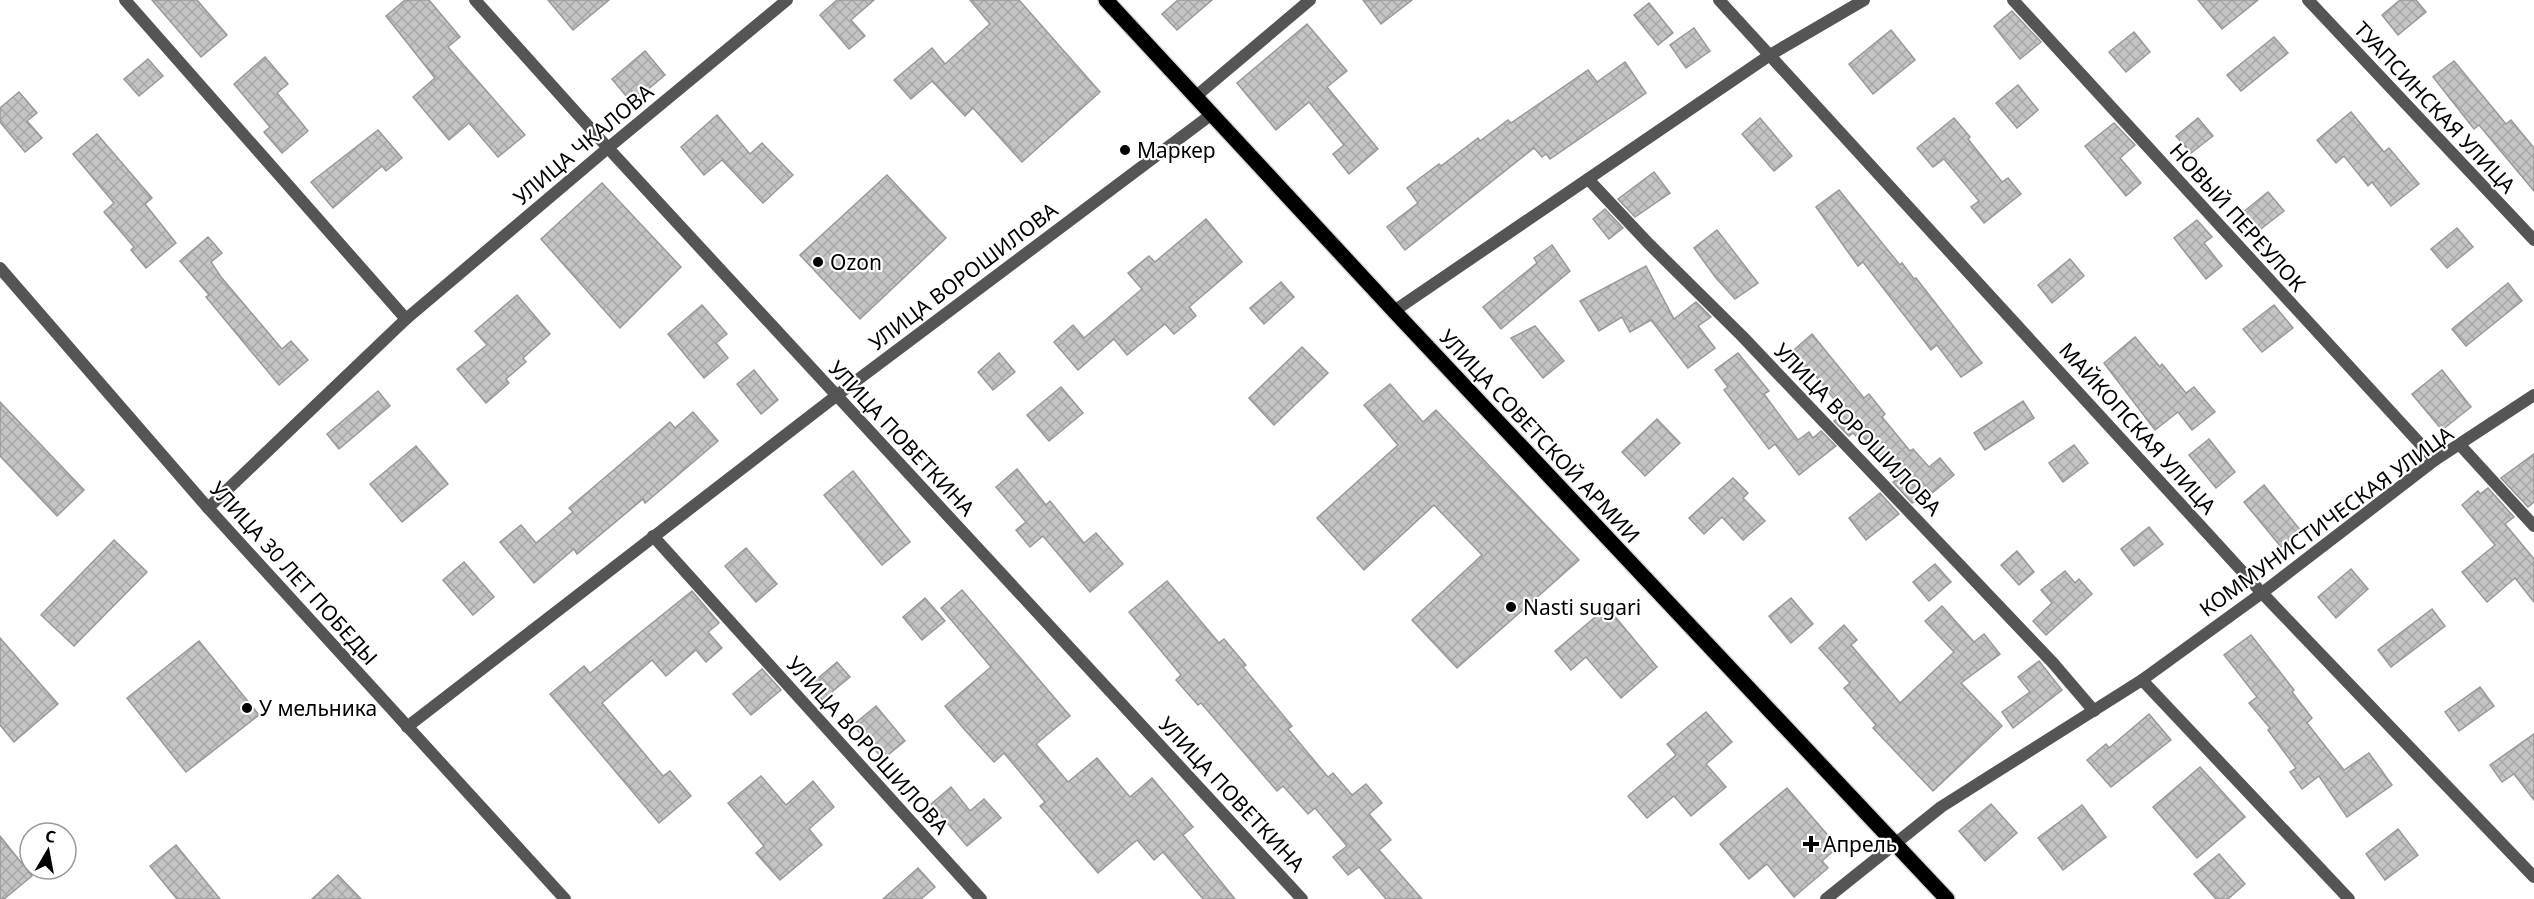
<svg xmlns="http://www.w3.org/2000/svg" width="2534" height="899" font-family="'Noto Sans',sans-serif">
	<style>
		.building { fill: url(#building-cross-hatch); stroke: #999; stroke-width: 1.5 }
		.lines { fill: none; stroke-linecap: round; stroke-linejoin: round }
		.primary-casing { stroke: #dbdbdb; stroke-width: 18 }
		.street { stroke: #555; stroke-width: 12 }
		.primary { stroke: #000; stroke-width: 15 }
		.poi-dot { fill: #000; stroke: #fff; stroke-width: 2 }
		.labels { text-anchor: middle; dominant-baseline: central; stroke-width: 4.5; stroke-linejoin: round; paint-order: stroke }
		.street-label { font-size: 21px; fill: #000; stroke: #fff }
		.poi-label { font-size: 21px; fill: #000; stroke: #fff; text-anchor: start }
	</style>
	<defs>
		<pattern id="building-cross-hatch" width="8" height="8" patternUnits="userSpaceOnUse" patternTransform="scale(1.5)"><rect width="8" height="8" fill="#c4c4c4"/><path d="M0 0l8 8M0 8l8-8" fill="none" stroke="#a7a7a7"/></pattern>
	</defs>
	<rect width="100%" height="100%" fill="#fff"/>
	<g class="building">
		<path d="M152 0H197L227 35 201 57Z"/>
		<path d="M405 0H429L460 37 448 47 525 135 498 157 469 123 449 140 413 97 435 78 386 16Z"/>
		<path d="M548 0H609L573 30Z"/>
		<path d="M837 0H874L851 20 865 36 849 49 820 15Z"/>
		<path d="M970 0H1019L1100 92 1022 162 973 108 965 116 932 81 911 99 894 80 932 48 945 64 990 24Z"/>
		<path d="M1178 0H1212L1177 30 1162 14Z"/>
		<path d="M1363 0H1412L1381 24Z"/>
		<path d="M2198 0H2258L2222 29Z"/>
		<path d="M2400 0H2416L2426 12 2398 35 2382 15Z"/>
		<path d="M1649 3 1673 33 1658 45 1634 15Z"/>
		<path d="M2012 11 2041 42 2020 59 1994 26Z"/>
		<path d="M1307 24 1347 71 1327 87 1378 149 1349 174 1333 154 1344 145 1309 102 1276 130 1237 83Z"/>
		<path d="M1694 28 1710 51 1686 68 1670 45Z"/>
		<path d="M1891 30 1915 60 1873 94 1849 64Z"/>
		<path d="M2134 32 2150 52 2126 72 2109 52Z"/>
		<path d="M2274 37 2288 53 2241 91 2227 75Z"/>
		<path d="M645 51 665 75 632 103 612 79Z"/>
		<path d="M265 57 288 84 277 93 308 131 282 153 264 132 270 127 234 84Z"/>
		<path d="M148 59 163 76 139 96 124 79Z"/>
		<path d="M2454 61 2506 124 2511 120 2534 148V191L2479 125 2474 129 2433 77Z"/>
		<path d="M1625 62 1646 93 1617 113 1550 159 1546 154 1542 157 1534 148 1405 250 1387 227 1418 203 1407 188 1439 164 1441 166 1478 138 1480 141 1508 120 1511 123 1588 70 1597 82Z"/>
		<path d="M2018 85 2038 110 2017 128 1996 103Z"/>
		<path d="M19 92 37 113 27 121 42 138 25 152 0 122V108Z"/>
		<path d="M2351 112 2384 152 2389 148 2419 184 2391 206 2372 182 2368 186 2344 156 2336 163 2317 140Z"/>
		<path d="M717 115 750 154 762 143 793 175 763 203 722 160 704 175 681 147Z"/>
		<path d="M1760 118 1792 156 1774 171 1742 134Z"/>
		<path d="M1954 118 1970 137 1968 139 2002 182 2008 178 2021 194 1984 223 1971 207 1979 201 1944 159 1933 167 1917 148Z"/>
		<path d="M2198 118 2213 136 2191 153 2176 136Z"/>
		<path d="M2114 123 2135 145 2120 158 2141 183 2126 196 2085 146Z"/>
		<path d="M378 130 402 158 386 171 382 166 333 208 311 182Z"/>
		<path d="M97 134 152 198 145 204 176 243 146 268 131 250 134 247 104 212 114 203 73 154Z"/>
		<path d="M1654 172 1670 193 1635 217 1618 199Z"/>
		<path d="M887 175 946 238 860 319 800 255Z"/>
		<path d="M602 183 681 267 620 328 541 239Z"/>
		<path d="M1839 190 1900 265 1902 263 1914 279 1916 278 1982 363 1961 377 1937 345 1931 350 1863 262 1858 266 1816 207Z"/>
		<path d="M2268 192 2284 211 2257 232 2242 213Z"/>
		<path d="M1605 209 1623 228 1609 239 1593 219Z"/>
		<path d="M1206 219 1242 262 1189 307 1196 316 1174 334 1165 324 1127 355 1114 339 1078 370 1054 342 1073 325 1084 338 1142 289 1128 273 1149 256 1155 262Z"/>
		<path d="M2197 220 2212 237 2204 243 2222 266 2206 279 2174 238Z"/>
		<path d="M2457 228 2473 247 2447 268 2431 249Z"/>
		<path d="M1717 230 1758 283 1735 299 1716 278 1694 248Z"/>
		<path d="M208 237 222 253 211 262 221 277 282 349 291 341 308 360 279 385 206 297 209 295 180 261Z"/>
		<path d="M1552 245 1570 271 1501 329 1483 307 1537 263 1534 258Z"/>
		<path d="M2070 259 2084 276 2052 303 2038 285Z"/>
		<path d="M1646 266 1674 319 1696 302 1711 317 1698 326 1715 348 1688 368 1651 320 1630 332 1622 317 1599 331 1580 301Z"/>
		<path d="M1281 282 1294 297 1264 324 1250 308Z"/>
		<path d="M2508 283 2522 301 2466 346 2452 329Z"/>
		<path d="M517 295 550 334 523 358 526 362 506 379 509 383 486 403 457 369 487 345 475 331Z"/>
		<path d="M702 305 727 334 716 343 728 358 704 378 668 334Z"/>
		<path d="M2274 305 2293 328 2262 352 2243 329Z"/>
		<path d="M1535 326 1564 361 1543 378 1511 338Z"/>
		<path d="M1812 334 1864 398 1869 394 1885 414 1882 417 1910 451 1913 449 1929 467 1940 458 1954 475 1920 503 1917 500 1912 503 1893 482 1897 479 1861 434 1857 437 1853 433 1849 436 1834 421 1845 413 1811 370 1806 375 1788 355Z"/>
		<path d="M2135 337 2160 367 2162 364 2186 393 2194 387 2215 412 2192 430 2178 412 2155 430 2104 363Z"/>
		<path d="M1302 347 1328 373 1274 425 1249 398Z"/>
		<path d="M999 353 1015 372 993 390 978 372Z"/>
		<path d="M1738 353 1769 391 1764 394 1798 440 1809 432 1813 438 1821 431 1836 446 1799 475 1775 444 1769 449 1724 390 1728 387 1715 370Z"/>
		<path d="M754 370 778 400 761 414 737 384Z"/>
		<path d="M2442 370 2471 407 2442 430 2412 394Z"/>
		<path d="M1390 384 1423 422 1436 410 1579 560 1457 668 1412 620 1482 555 1434 505 1364 570 1317 518 1398 445 1364 405Z"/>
		<path d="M1061 387 1083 413 1049 441 1027 415Z"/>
		<path d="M378 391 390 406 339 449 327 434Z"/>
		<path d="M2023 401 2034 418 1985 450 1974 433Z"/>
		<path d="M0 402 84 490 57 516 0 456Z"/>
		<path d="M693 412 718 441 645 503 643 499 577 554 574 549 534 583 500 542 521 525 536 543 573 512 569 508 670 422 675 428Z"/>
		<path d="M1657 419 1680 443 1645 476 1622 452Z"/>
		<path d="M2209 439 2235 472 2216 488 2189 455Z"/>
		<path d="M2074 445 2088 463 2063 482 2049 463Z"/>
		<path d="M416 446 448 484 402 522 370 484Z"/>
		<path d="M2534 454V502L2528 507 2501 478Z"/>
		<path d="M1017 469 1046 505 1050 501 1084 543 1096 533 1123 564 1090 592 1043 536 1030 547 1016 530 1026 522 996 487Z"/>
		<path d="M853 471 910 542 882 565 824 495Z"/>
		<path d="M1733 478 1748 493 1743 498 1765 521 1743 540 1722 517 1704 534 1689 518Z"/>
		<path d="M2264 485 2301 531 2281 547 2244 502Z"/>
		<path d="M2488 488 2514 517 2505 524 2534 559V602L2515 578 2487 602 2462 572 2495 545 2462 505 2478 491 2480 494Z"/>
		<path d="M1880 493 1899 514 1866 540 1849 518Z"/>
		<path d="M2149 527 2163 544 2134 566 2121 549Z"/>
		<path d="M114 540 147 572 74 646 41 615Z"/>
		<path d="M746 548 777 584 756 602 725 566Z"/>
		<path d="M2017 551 2034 572 2019 585 2001 565Z"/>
		<path d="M464 562 494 597 473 615 443 580Z"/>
		<path d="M1935 564 1951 582 1929 601 1913 582Z"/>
		<path d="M2351 569 2368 589 2336 618 2318 597Z"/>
		<path d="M2065 571 2075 583 2079 579 2092 594 2046 635 2033 621 2052 603 2041 590Z"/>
		<path d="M1167 581 1219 643 1224 639 1246 665 1243 667 1292 726 1288 729 1328 777 1333 773 1352 795 1366 784 1382 803 1369 814 1391 840 1379 850 1422 899H1386L1359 867 1348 875 1333 857 1347 846 1315 808 1308 814 1283 786 1277 791 1201 703 1198 705 1176 680 1181 675 1129 612Z"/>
		<path d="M962 590 1070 716 1036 744 1068 782 1097 758 1130 797 1152 778 1193 827 1183 835 1235 899H1203L1163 852 1154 860 1137 840 1098 873 1040 806 1045 802 1004 753 994 762 964 729 945 706 991 667 941 608Z"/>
		<path d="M692 591 719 623 708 632 722 648 706 662 696 650 666 676 652 660 602 703 663 776 670 771 691 796 659 823 550 694 584 666 590 673Z"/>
		<path d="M925 598 945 621 922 640 903 617Z"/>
		<path d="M1791 598 1813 624 1791 643 1769 616Z"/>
		<path d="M1942 606 1974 642 1984 634 2000 654 1961 683 2002 726 1933 791 1873 728 1876 725 1844 688 1850 683 1819 648 1844 625 1857 640 1851 645 1900 703 1954 652 1925 621Z"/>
		<path d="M1607 607 1657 667 1621 698 1586 657 1571 670 1555 651Z"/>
		<path d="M2432 609 2445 626 2391 667 2378 650Z"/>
		<path d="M2251 635 2294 690 2292 692 2312 718 2307 723 2344 770 2369 753 2392 785 2347 817 2319 776 2302 789 2290 772 2296 768 2268 730 2270 728 2249 703 2257 697 2224 655Z"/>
		<path d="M0 638 58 704 14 742 0 725Z"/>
		<path d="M199 641 259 715 186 772 127 698Z"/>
		<path d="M2039 661 2062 690 2013 728 2002 712 2030 692 2018 677Z"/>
		<path d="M837 662 850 677 822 700 810 685Z"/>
		<path d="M762 669 781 690 751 715 733 694Z"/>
		<path d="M2480 687 2494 706 2459 731 2445 712Z"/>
		<path d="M876 706 905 741 883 759 853 725Z"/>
		<path d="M1706 712 1732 742 1706 764 1726 787 1691 816 1674 796 1647 818 1628 796 1676 755 1667 744Z"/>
		<path d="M2149 714 2171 740 2111 787 2087 760 2106 744 2109 748Z"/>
		<path d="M2534 734V800L2514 774 2502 782 2490 765Z"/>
		<path d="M2200 767 2245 817 2197 858 2153 807Z"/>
		<path d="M761 776 786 805 813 781 834 807 809 829 822 845 780 880 756 853 764 846 728 803Z"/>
		<path d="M951 787 970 811 984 799 1001 818 967 846 931 804Z"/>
		<path d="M1787 788 1838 847 1822 861 1828 868 1794 897 1767 864 1749 879 1720 844Z"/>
		<path d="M1991 804 2017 833 1985 861 1959 831Z"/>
		<path d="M2082 805 2106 837 2063 870 2038 838Z"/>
		<path d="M2398 829 2418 855 2385 880 2366 854Z"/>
		<path d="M0 836 32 876 4 899H0Z"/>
		<path d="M176 845 220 899H177L150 866Z"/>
		<path d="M2219 854 2245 884 2228 899H2216L2194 874Z"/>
		<path d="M918 868 935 887 921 899H883Z"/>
		<path d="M338 875 361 899H312Z"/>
	</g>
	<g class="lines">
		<g class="primary-casing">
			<path id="primary" d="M1106 0 1394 311 1947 899"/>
		</g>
		<g class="street">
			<path d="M125 0 406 319"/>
			<path d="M475 0 608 148 1302 899"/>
			<path d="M1719 0 2262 593 2534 877"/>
			<path d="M2013 0 2435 460"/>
			<path d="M2308 0 2534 240"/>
			<path d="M1195 97 1310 0"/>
			<path d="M1588 179 1649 244 1742 336 2053 663 2094 711"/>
			<path d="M0 268 208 508 565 899"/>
			<path d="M1394 311 1770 55 1864 0"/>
			<path d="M2460 445 2534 526"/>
			<path d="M208 508 406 319 608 148 787 0"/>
			<path d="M653 536 981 899"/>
			<path d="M2142 680 2349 899"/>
			<path d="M407 727 836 396 1212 114"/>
			<path d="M1826 899 1941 807 2142 680 2262 593 2435 460 2534 395"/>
		</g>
		<use href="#primary" class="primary"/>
	</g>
	<g class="poi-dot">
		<circle cx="1125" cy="150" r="6"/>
		<circle cx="818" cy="262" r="6"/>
		<circle cx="1511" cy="607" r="6"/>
		<circle cx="247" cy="708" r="6"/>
		<path d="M1808 835h6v6h6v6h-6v6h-6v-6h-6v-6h6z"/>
	</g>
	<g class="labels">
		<g class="street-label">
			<text transform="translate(2435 107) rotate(47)">ТУАПСИНСКАЯ УЛИЦА</text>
			<text transform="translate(583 144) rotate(-40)">УЛИЦА ЧКАЛОВА</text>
			<text transform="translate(2238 217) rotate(48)">НОВЫЙ ПЕРЕУЛОК</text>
			<text transform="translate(963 276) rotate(-37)">УЛИЦА ВОРОШИЛОВА</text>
			<text transform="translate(2138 428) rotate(48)">МАЙКОПСКАЯ УЛИЦА</text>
			<text transform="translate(1858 429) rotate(46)">УЛИЦА ВОРОШИЛОВА</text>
			<text transform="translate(1540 436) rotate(47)">УЛИЦА СОВЕТСКОЙ АРМИИ</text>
			<text transform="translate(902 438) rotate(47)">УЛИЦА ПОВЕТКИНА</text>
			<text transform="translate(2326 521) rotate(-36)">КОММУНИСТИЧЕСКАЯ УЛИЦА</text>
			<text transform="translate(294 573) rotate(48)">УЛИЦА 30 ЛЕТ ПОБЕДЫ</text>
			<text transform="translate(868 745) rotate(48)">УЛИЦА ВОРОШИЛОВА</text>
			<text transform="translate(1232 794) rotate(47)">УЛИЦА ПОВЕТКИНА</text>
		</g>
		<g class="poi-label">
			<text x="1137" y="150">Маркер</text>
			<text x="830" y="262">Ozon</text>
			<text x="1523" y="607">Nasti sugari</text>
			<text x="259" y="708">У мельника</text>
			<text x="1823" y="844">Апрель</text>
		</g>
	</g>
	<g transform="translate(48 851) rotate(10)"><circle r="28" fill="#ffffff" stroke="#999999" stroke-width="1.5"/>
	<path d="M0-4.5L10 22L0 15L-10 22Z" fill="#000000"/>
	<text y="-9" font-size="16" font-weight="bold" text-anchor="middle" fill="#000000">С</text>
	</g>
</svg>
